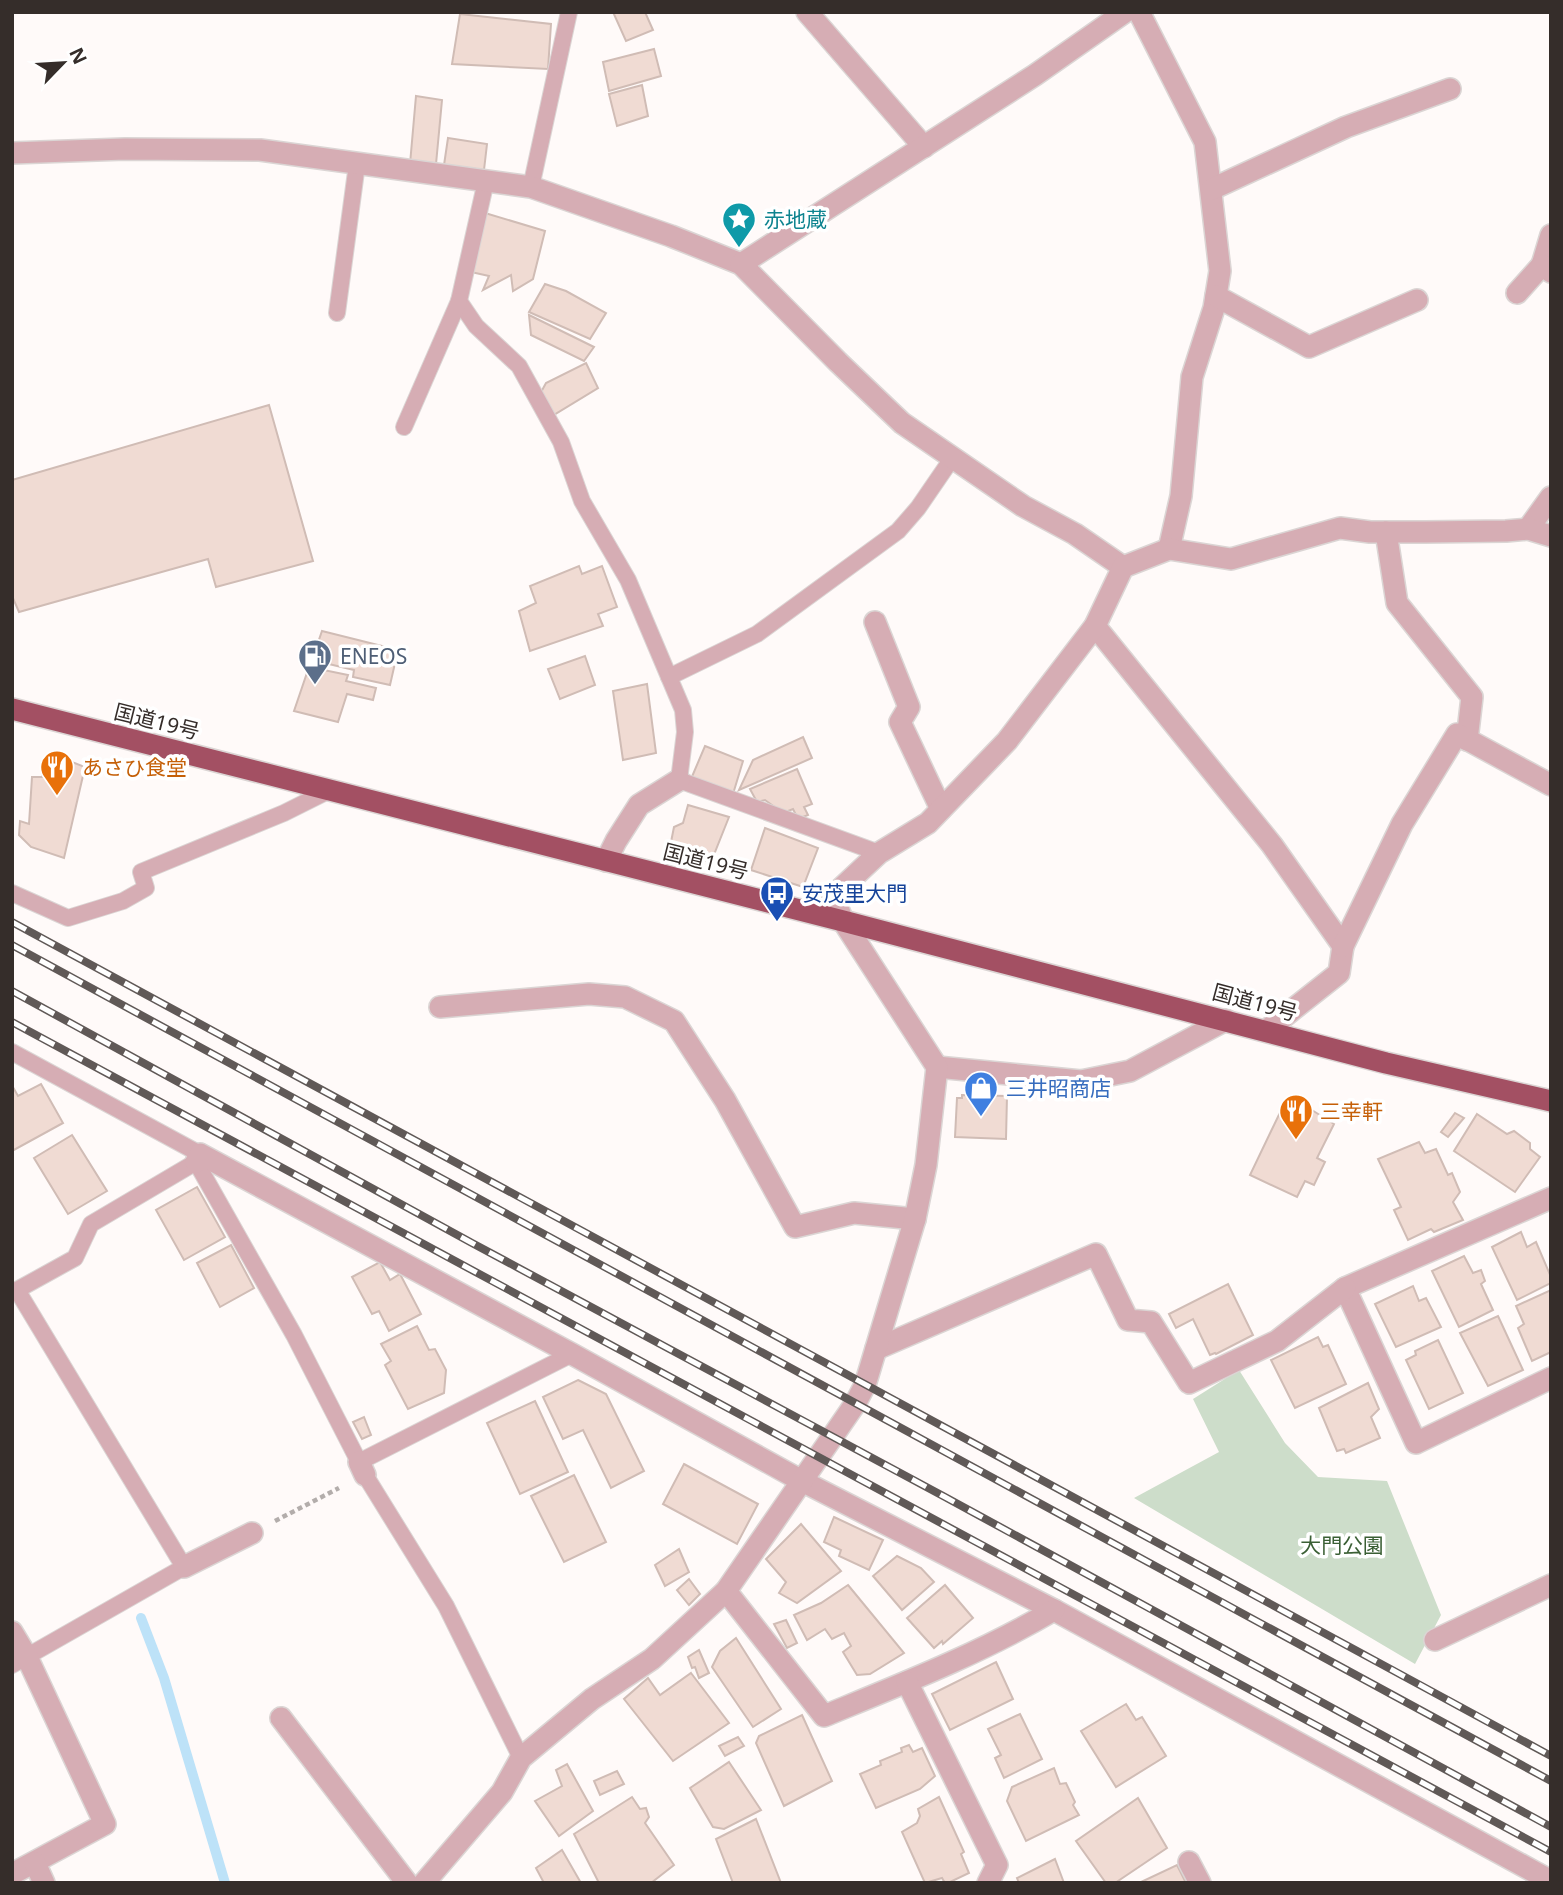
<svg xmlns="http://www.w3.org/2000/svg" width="1563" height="1895" font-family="'Noto Sans','Noto Sans JP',sans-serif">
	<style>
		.green { fill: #cdddca }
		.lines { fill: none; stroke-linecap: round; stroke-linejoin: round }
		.stream { stroke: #bde2f8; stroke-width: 10 }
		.building { fill: #f0dbd3; stroke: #d0bcb5; stroke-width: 2 }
		.lane-casing { stroke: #dbd5d4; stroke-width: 18 }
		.street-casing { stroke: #dbd5d4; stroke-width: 24 }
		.highway-casing { stroke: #dbd5d4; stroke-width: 24 }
		.path { stroke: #b3adab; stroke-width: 4.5; stroke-dasharray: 5 3.5; stroke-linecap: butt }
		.lane { stroke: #d6adb4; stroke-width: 16 }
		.street { stroke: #d6adb4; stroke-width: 21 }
		.highway { stroke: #a35063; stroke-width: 21 }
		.rail-casing { stroke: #605957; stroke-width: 8 }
		.rail { stroke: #fff; stroke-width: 5; stroke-dasharray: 16; stroke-linecap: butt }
		.labels { text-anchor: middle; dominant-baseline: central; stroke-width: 7; stroke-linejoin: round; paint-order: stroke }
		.culture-label { font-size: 21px; fill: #0d838f; stroke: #fff; text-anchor: start }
		.service-label { font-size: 21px; fill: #4e5e75; stroke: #fff; text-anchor: start }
		.street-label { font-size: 21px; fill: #352d2a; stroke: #fff }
		.food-label { font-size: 21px; fill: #c56008; stroke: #fff; text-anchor: start }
		.transit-label { font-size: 21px; fill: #164399; stroke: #fff; text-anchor: start }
		.shop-label { font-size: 21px; fill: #366cbe; stroke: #fff; text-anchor: start }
		.park-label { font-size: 21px; fill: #3a5f34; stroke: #fff }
	</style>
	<rect width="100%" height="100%" fill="#fffaf9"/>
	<path class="green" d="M1239 1370 1285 1443 1318 1477 1387 1481 1441 1615 1415 1664 1134 1498 1219 1452 1193 1399Z"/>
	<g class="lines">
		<path class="stream" d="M141 1618 164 1678 225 1883"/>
	</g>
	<g class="building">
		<path d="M613 12H645L653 30 626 41Z"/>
		<path d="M460 14 551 24 548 69 452 64Z"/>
		<path d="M654 49 661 76 609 91 603 62Z"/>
		<path d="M642 85 648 116 617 126 609 94Z"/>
		<path d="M416 96 442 100 436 164H410Z"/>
		<path d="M448 138 487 144 484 170 444 165Z"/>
		<path d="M485 213 545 231 533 279 513 291 511 275 483 290 489 276 471 272Z"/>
		<path d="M545 284 566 291 606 313 590 339 529 312Z"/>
		<path d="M529 315 594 347 584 361 531 335Z"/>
		<path d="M586 363 598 388 552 416 540 394 546 383Z"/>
		<path d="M269 405 313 561 216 587 208 559 19 612 12 596V480Z"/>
		<path d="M579 566 582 574 602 566 617 607 598 614 603 626 530 651 519 611 536 603 530 586Z"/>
		<path d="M322 631 398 650 390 685 353 677 354 670 312 660Z"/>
		<path d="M585 656 595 685 560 699 548 669Z"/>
		<path d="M309 667 348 675 346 681 376 688 373 700 347 694 338 722 294 711Z"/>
		<path d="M647 684 656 753 623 760 613 691Z"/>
		<path d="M803 737 812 758 739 790 753 760Z"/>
		<path d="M705 746 743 761 733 794 691 779Z"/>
		<path d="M51 754 85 767 64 858 31 847 19 835 20 821 29 824 32 777H42Z"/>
		<path d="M797 769 812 804 804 807 808 815 798 819 793 809 783 813 765 800 757 802 750 789Z"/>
		<path d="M688 805 729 817 711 862 669 852 674 827 683 823Z"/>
		<path d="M765 828 818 848 803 887 751 870Z"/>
		<path d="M41 1084 63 1123 12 1151V1091L14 1089 18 1096Z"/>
		<path d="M962 1095 1007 1096 1006 1139 955 1137 957 1098H962Z"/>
		<path d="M1286 1100 1302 1108 1304 1105 1334 1124 1317 1158 1325 1162 1314 1185 1305 1181 1297 1197 1250 1175Z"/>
		<path d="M1455 1113 1464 1118 1448 1137 1441 1132Z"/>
		<path d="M1477 1114 1507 1134 1514 1131 1530 1143V1149L1540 1157 1515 1192 1454 1151Z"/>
		<path d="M72 1135 107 1191 68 1214 34 1158Z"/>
		<path d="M1419 1142 1425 1153 1436 1149 1448 1175 1452 1173 1460 1192 1453 1202 1463 1220 1434 1232 1431 1229 1408 1240 1394 1210 1401 1207 1378 1159Z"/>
		<path d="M197 1187 225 1237 184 1260 156 1210Z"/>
		<path d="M1521 1232 1527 1247 1536 1242 1551 1277V1283L1517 1300 1492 1247Z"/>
		<path d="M231 1245 254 1288 220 1307 197 1263Z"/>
		<path d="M1464 1256 1473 1273 1481 1270 1485 1281 1481 1284 1493 1310 1459 1327 1432 1271Z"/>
		<path d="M380 1262 390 1280 400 1274 421 1314 389 1331 379 1311 372 1314 352 1277Z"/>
		<path d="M1228 1284 1253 1335 1216 1354 1215 1353 1210 1355 1193 1319 1176 1328 1169 1314Z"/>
		<path d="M1413 1286 1419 1301 1426 1298 1441 1327 1396 1347 1375 1304Z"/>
		<path d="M1551 1290V1352L1532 1361 1518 1328 1524 1324 1516 1306Z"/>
		<path d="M1498 1316 1523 1370 1488 1386 1460 1333Z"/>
		<path d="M417 1326 429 1350 435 1349 446 1370 444 1393 408 1409 385 1365 391 1361 381 1344Z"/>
		<path d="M1318 1337 1323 1347 1328 1345 1346 1384 1295 1408 1271 1360Z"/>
		<path d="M1438 1340 1463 1393 1429 1409 1406 1360 1416 1355 1415 1351Z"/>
		<path d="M578 1380 606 1394 644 1471 611 1488 583 1430 563 1439 543 1397Z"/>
		<path d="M1368 1383 1379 1409 1371 1417 1380 1438 1346 1453 1344 1449 1337 1451 1319 1408Z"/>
		<path d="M535 1401 568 1472 520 1494 487 1423Z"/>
		<path d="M364 1417 371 1435 362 1439 353 1422Z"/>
		<path d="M684 1464 758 1504 737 1544 663 1504Z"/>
		<path d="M574 1475 606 1542 564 1562 531 1496Z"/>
		<path d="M834 1517 883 1540 869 1570 839 1556 841 1550 824 1542Z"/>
		<path d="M801 1524 841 1571 797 1603 779 1593 786 1582 766 1559Z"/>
		<path d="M679 1549 689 1572 665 1586 655 1565Z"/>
		<path d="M897 1556 921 1568 934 1582 902 1610 873 1576Z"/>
		<path d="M689 1579 700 1594 689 1605 677 1590Z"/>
		<path d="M848 1585 904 1653 870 1674 857 1675 843 1652 851 1646 844 1633 832 1639 825 1629 807 1640 794 1615 821 1603Z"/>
		<path d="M945 1585 973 1618 943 1644 942 1641 934 1648 907 1618Z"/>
		<path d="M786 1620 797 1643 787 1648 774 1624Z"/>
		<path d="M736 1638 781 1709 753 1727 712 1667 720 1651Z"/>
		<path d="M699 1650 709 1673 699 1678 695 1667 692 1668 688 1657Z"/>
		<path d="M996 1662 1013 1699 950 1730 932 1694Z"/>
		<path d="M691 1673 729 1723 673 1761 624 1699 648 1678 660 1695Z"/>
		<path d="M1126 1704 1136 1720 1142 1717 1166 1756 1116 1787 1081 1731Z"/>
		<path d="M1020 1714 1042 1759 1004 1778 995 1758 1001 1755 988 1729Z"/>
		<path d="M802 1715 832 1781 784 1806 756 1743 759 1736Z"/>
		<path d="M738 1737 744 1746 725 1756 719 1746Z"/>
		<path d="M909 1745 913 1752 922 1748 935 1776 920 1789 876 1808 860 1774 881 1765 880 1761 902 1752 901 1748Z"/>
		<path d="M729 1762 761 1810 724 1829 713 1827 690 1788Z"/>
		<path d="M567 1764 593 1811 559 1836 535 1801 562 1786 556 1770Z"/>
		<path d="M1054 1768 1060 1784 1066 1783 1075 1802 1073 1805 1079 1815 1026 1841 1007 1801 1012 1787Z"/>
		<path d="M617 1771 624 1784 600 1795 594 1781Z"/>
		<path d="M632 1797 640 1809 646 1808 649 1817 645 1823 674 1865 651 1883H599L574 1834Z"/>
		<path d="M939 1797 964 1852 961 1854 969 1873 948 1883H945L942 1878 925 1883 902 1832 917 1823 920 1816 918 1809Z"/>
		<path d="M1138 1798 1167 1848 1115 1883H1106L1076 1841Z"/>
		<path d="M756 1819 781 1883H733L716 1839Z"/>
		<path d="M562 1850 581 1883H544L536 1868Z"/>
		<path d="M1055 1859 1064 1883H1019L1017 1878Z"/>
		<path d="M1177 1865 1186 1883H1139Z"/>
	</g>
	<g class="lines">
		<g class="lane-casing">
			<g id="lane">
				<path d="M486 181 459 301 476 326 519 366 561 442 582 501 628 580 669 677"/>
				<path d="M531 187 569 12"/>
				<path d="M337 313 357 164"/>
				<path d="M404 427 459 301"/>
				<path d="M879 853 679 780 685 732 683 710 669 677 757 634 898 531 918 508 953 457"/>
				<path d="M12 893 68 918 123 901 146 888 141 872 284 813 330 790"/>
				<path d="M12 1052 200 1154"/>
				<path d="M365 1475 446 1606 521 1758"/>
				<path d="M12 1665 184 1567 17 1290 75 1258 91 1224 196 1162 294 1335 359 1462 572 1354"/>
			</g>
		</g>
		<g class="street-casing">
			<g id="street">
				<path d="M807 12 924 147"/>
				<path d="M1139 12 1205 142 1220 271 1214 308 1192 377 1181 496 1169 549"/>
				<path d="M12 153 125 149 260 150 531 187 671 236 741 264 838 362 902 423 1023 506 1075 534 1123 567"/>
				<path d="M1212 189 1346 127 1450 89"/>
				<path d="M1551 235 1542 265 1551 272"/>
				<path d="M741 264 1035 75 1125 12"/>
				<path d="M1517 293 1542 265"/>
				<path d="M1216 296 1309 347 1417 300"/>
				<path d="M1528 529 1551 497"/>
				<path d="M1386 532 1397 603 1472 697 1467 740"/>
				<path d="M875 622 909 707 900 722 941 809"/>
				<path d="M1095 626 1272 845 1343 946 1339 973 1267 1030"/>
				<path d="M606 861 616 841 639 805 679 780"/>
				<path d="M1343 946 1402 824 1457 734 1551 785"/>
				<path d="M440 1007 589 994 625 997 674 1021 725 1100 795 1227 854 1213 915 1219"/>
				<path d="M937 1067 1081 1081 1130 1071 1226 1020"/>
				<path d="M196 1162 200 1154 572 1354 802 1481 1054 1610 1551 1881"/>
				<path d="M1551 1198 1345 1288 1416 1443 1551 1378"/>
				<path d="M876 1349 1096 1254 1128 1320 1151 1322 1189 1383 1277 1341 1345 1288"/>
				<path d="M359 1462 365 1475"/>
				<path d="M184 1567 252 1533"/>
				<path d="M726 1591 824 1716C902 1684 981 1653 1054 1610"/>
				<path d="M12 1632 27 1657 105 1824 12 1874"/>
				<path d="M1435 1640 1551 1585"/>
				<path d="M907 1682 997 1865 988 1883"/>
				<path d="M281 1718 407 1883"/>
				<path d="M1189 1862 1200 1883"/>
				<path d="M35 1863 44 1883"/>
				<path d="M424 1883 502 1792 521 1758 592 1699 652 1659 726 1591 855 1404 865 1385 915 1219 926 1165 937 1067 843 921 833 896 879 853 928 823 1007 741 1095 626 1123 567 1169 549 1231 559 1340 528 1370 532H1425L1506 531 1528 529 1551 536"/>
			</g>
		</g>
		<g class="highway-casing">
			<path id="highway" d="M12 709 843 921 1386 1063 1551 1101"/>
		</g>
		<path class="path" d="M275 1521 339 1488"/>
		<use href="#lane" class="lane"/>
		<use href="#street" class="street"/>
		<use href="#highway" class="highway"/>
		<g class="rail-casing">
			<g id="rail">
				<path d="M12 922 1551 1756"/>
				<path d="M12 945 1551 1781"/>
				<path d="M12 991 472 1243 945 1497 1551 1827"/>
				<path d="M12 1022 1551 1852"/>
			</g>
		</g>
		<use href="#rail" class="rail"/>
	</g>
	<defs>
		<g id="sight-pin" transform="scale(1.75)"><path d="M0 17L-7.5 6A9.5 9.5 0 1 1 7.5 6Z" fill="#0f9aa8" stroke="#fff"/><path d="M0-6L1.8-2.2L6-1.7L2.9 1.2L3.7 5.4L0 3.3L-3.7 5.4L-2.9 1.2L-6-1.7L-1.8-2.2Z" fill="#fff"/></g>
		<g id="fuel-pin" transform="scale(1.75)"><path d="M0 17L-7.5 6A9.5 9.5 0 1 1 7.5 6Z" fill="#5c6f8a" stroke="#fff"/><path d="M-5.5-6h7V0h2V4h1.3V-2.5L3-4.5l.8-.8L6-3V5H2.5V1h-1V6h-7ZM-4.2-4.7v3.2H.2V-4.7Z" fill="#fff"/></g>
		<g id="restaurant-pin" transform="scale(1.75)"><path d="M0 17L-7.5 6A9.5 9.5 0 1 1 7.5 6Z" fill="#e8710a" stroke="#fff"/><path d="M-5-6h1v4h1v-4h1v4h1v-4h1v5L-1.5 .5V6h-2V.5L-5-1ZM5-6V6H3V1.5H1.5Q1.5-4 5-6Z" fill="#fff"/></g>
		<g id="bus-pin" transform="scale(1.75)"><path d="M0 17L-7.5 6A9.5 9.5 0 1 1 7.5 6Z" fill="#1a4fb4" stroke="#fff"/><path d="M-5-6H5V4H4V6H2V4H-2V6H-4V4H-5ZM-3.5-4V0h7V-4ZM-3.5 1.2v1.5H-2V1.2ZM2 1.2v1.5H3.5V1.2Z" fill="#fff"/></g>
		<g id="shop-pin" transform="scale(1.75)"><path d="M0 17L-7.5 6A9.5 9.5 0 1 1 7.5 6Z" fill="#3f7fe0" stroke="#fff"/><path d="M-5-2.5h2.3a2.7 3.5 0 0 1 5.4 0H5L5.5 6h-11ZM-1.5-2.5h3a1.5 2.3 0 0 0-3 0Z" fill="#fff"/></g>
	</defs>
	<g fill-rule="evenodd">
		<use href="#sight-pin" x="739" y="219"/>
		<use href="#fuel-pin" x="315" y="656"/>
		<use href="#restaurant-pin" x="57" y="767"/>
		<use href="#bus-pin" x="777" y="893"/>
		<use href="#shop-pin" x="981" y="1088"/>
		<use href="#restaurant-pin" x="1296" y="1111"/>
	</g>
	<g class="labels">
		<g class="culture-label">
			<text x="764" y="219">赤地蔵</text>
		</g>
		<g class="service-label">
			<text x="340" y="656">ENEOS</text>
		</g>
		<g class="street-label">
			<text transform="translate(157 721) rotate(14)">国道19号</text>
			<text transform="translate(706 861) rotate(14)">国道19号</text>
			<text transform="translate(1255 1002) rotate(15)">国道19号</text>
		</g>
		<g class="food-label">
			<text x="82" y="767">あさひ食堂</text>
			<text x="1320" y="1111">三幸軒</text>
		</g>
		<g class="transit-label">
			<text x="802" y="893">安茂里大門</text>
		</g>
		<g class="shop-label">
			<text x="1006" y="1088">三井昭商店</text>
		</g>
		<g class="park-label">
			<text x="1342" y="1545">大門公園</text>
		</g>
	</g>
	<rect width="1563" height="1895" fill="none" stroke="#352d2a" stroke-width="28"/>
	<g transform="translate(63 63) rotate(65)" stroke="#ffffff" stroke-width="5" paint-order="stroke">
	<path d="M0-5L12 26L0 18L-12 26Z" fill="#352d2a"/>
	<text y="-10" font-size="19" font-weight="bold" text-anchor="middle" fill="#352d2a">N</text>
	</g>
</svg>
